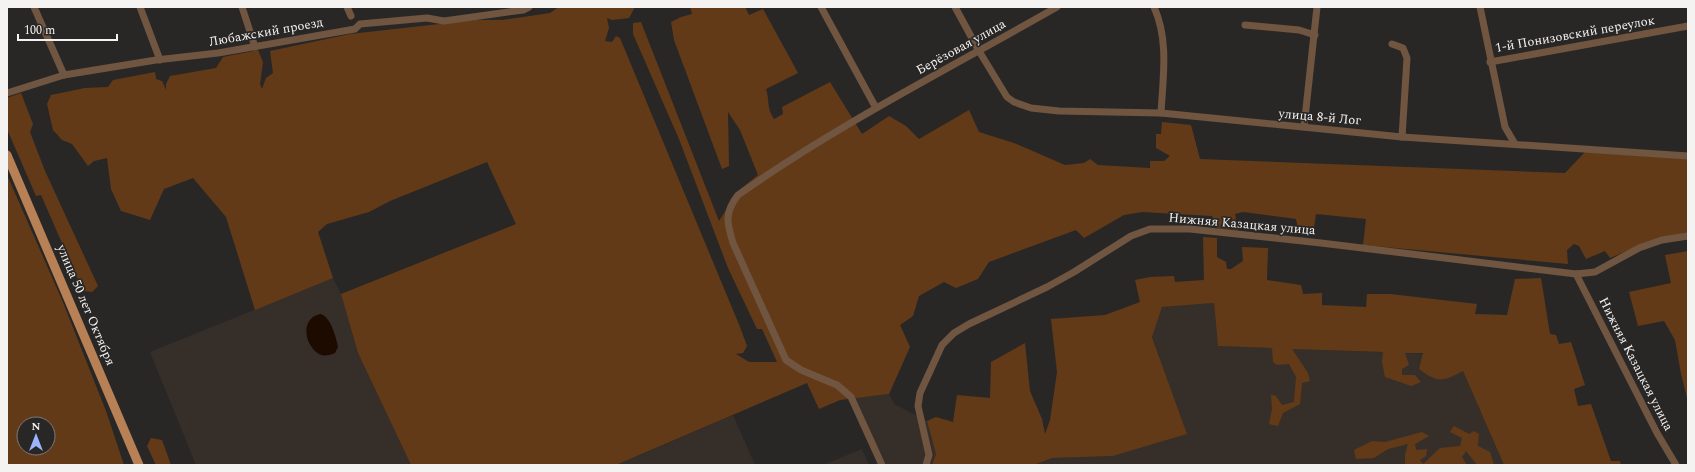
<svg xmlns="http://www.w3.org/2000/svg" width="1695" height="472" font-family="Spectral,serif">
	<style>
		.built { fill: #362f29 }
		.green { fill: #633a17; fill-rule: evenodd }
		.water { fill: #1e0b00 }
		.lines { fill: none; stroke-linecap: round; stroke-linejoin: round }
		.minor { stroke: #705540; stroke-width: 7 }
		.major { stroke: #b78055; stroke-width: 9 }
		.labels { text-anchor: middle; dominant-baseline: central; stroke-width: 3.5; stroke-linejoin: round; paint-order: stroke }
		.street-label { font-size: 13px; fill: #f5f3f2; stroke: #292726 }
	</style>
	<rect width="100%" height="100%" fill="#292726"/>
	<g class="built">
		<path d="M333 278 341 294 358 353 411 465H196L150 352Z"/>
		<path d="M1214 303 1218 346 1456 355 1504 465H1034L1052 458 1113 456 1187 434 1152 336 1162 307Z"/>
		<path d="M889 394 894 404 927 421 936 454 932 465H886L854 398Z"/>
		<path d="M733 415 755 465H616L645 453Z"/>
		<path d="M862 449 869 465H823Z"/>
	</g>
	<g class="green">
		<path d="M559 7H635L629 18 612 20 607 18 609 28 605 41 612 42 616 36 620 38 740 327 747 346 743 353 736 354 749 362H777L762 329H757L728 268 679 139 633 34V23L641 22 719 221 738 191 758 175 740 130 728 112 729 166 722 169 674 40 671 22 681 17 692 14 690 7H745L749 15 763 9 798 73 766 89C770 102 766 106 774 119L783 114 782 107 830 82 862 134 889 116 906 126 919 139 969 110 979 132 1014 143 1065 165 1084 163 1090 159 1098 165 1150 168V161H1164L1170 156 1156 148V134H1161L1162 122 1191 125 1200 159 1565 173 1585 152 1688 159V234L1661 237 1610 258 1605 251 1586 259 1579 246 1574 244 1567 250 1568 264 1363 245 1366 219 1316 214 1314 228H1298L1296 219 1243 212 1235 214 1238 230 1217 228 1212 216 1142 212 1124 215 1084 238 1076 230 989 262 978 279 956 288 944 282 919 296 913 316 900 325 910 347 889 394 840 400 819 409 807 383 616 465H411L358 353 341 294 516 224 487 162 390 201 369 212 327 224 318 232 333 278 255 310 226 217 193 178 164 189 150 220 121 211 111 189 107 158 94 161 88 166 72 144 62 140 53 130 47 104 51 95 85 88 108 87 113 80 155 72 156 79 162 81 166 90V84L170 76 216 68 223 57 258 50 263 62 260 84 262 89 266 78 273 73 270 51 350 34 475 20H502L550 13Z"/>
		<path d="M21 93 33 124 30 132 45 171 98 286 92 292 83 291 41 195 36 196 7 129V98Z"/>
		<path d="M7 175 62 300 106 411 124 465H7ZM24 424H48V448H24Z"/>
		<path d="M1203 237 1217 238V257L1226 262 1227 269H1231L1243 261 1242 247 1268 248 1267 280 1301 285 1303 294 1322 293V305L1366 307 1367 294H1390L1477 304 1475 314 1507 315 1515 279 1541 278 1550 334 1556 335 1559 344 1571 342 1585 385 1574 389 1578 406 1591 404 1611 461H1620L1621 465H1504L1463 371C1442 382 1438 383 1419 369L1423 353H1405L1409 365 1402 369V375H1415L1421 382 1411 386 1385 377 1382 362 1383 352 1292 349 1308 373 1310 381 1302 383 1300 404 1283 413 1278 426 1269 424 1272 409 1271 395 1276 396 1282 405 1294 402 1296 377 1289 364 1277 365 1273 362 1272 348 1218 346 1214 303 1162 307 1152 337 1187 434 1113 456 1052 458 1034 465H932L936 454 927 421 936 417 953 422 957 395 990 398 991 362 1025 343 1030 391 1042 419 1045 434 1050 420 1057 372 1051 319 1105 315 1140 302 1135 280 1150 277 1174 276 1175 282 1204 280Z"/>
		<path d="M1688 251V402L1681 374 1675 340 1664 321 1638 326 1629 292 1671 283 1665 255Z"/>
		<path d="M1454 426 1469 434 1474 431 1479 434 1478 446 1490 452 1494 465H1477L1466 451 1462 457 1467 465H1405V455L1408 444 1388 449 1374 458 1356 459 1354 450 1372 441 1385 442 1422 432 1429 436 1415 444 1416 450 1427 449 1426 456 1420 460 1423 464 1440 448 1460 446 1462 438 1450 432Z"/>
		<path d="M151 438 162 440 171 465H156L147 446Z"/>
	</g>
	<path class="water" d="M320 314C331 316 336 338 338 347L335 353C330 355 325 357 319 354 305 346 299 319 320 314Z"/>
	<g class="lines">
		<g class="minor">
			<path d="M34 7 64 75"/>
			<path d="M140 7 160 60"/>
			<path d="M242 7 255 47"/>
			<path d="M347 7 351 16"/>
			<path d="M821 7 876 108"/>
			<path d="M955 7 979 51 1007 97 1014 102 1031 108 1059 111 1161 113 1402 137 1688 156"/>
			<path d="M1154 7C1169 40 1163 77 1161 113"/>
			<path d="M1480 7 1505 127 1515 144"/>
			<path d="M1245 25 1299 30 1315 35"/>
			<path d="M1392 44 1403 48 1407 58 1402 137"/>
			<path d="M1490 62 1688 26"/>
			<path d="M7 93 64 75 156 60 218 53 355 29 360 24 427 18 444 21 523 10 529 7"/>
			<path d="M1304 127 1317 7"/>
			<path d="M1576 274 1657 433 1676 465"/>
			<path d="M882 465 851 397 837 385 801 370 786 360 733 243C727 223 724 213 738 195 839 124 950 68 1057 7"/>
			<path d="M926 465 929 455 918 406 920 393 942 345 954 333 969 324 1047 287 1074 272 1131 236 1150 229H1190L1321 243 1576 274 1595 272 1639 248 1662 240 1688 236"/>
		</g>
		<path class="major" d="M7 155 139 465"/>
	</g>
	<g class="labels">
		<g class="street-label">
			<text transform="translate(266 32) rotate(-10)">Любажский проезд</text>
			<text transform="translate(1575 34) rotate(-10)">1-й Понизовский переулок</text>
			<text transform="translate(961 47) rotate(-29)">Берёзовая улица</text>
			<text transform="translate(1320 117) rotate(5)">улица 8-й Лог</text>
			<text transform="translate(1242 224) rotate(5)">Нижняя Казацкая улица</text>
			<text transform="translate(86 305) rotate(67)">улица 50 лет Октября</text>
			<text transform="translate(1636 364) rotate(63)">Нижняя Казацкая улица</text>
		</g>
	</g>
	<rect width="1695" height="472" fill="none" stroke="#f5f3f2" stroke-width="16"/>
	<g transform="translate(36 436)"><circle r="19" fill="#292726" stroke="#7b7978"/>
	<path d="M0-3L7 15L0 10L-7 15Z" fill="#9ab5fd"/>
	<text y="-6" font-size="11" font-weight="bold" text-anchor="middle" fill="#f5f3f2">N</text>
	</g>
	<path d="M18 34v6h99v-6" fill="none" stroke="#f5f3f2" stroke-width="2"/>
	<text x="24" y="34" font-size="12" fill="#f5f3f2" stroke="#292726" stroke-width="3" paint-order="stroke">100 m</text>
</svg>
